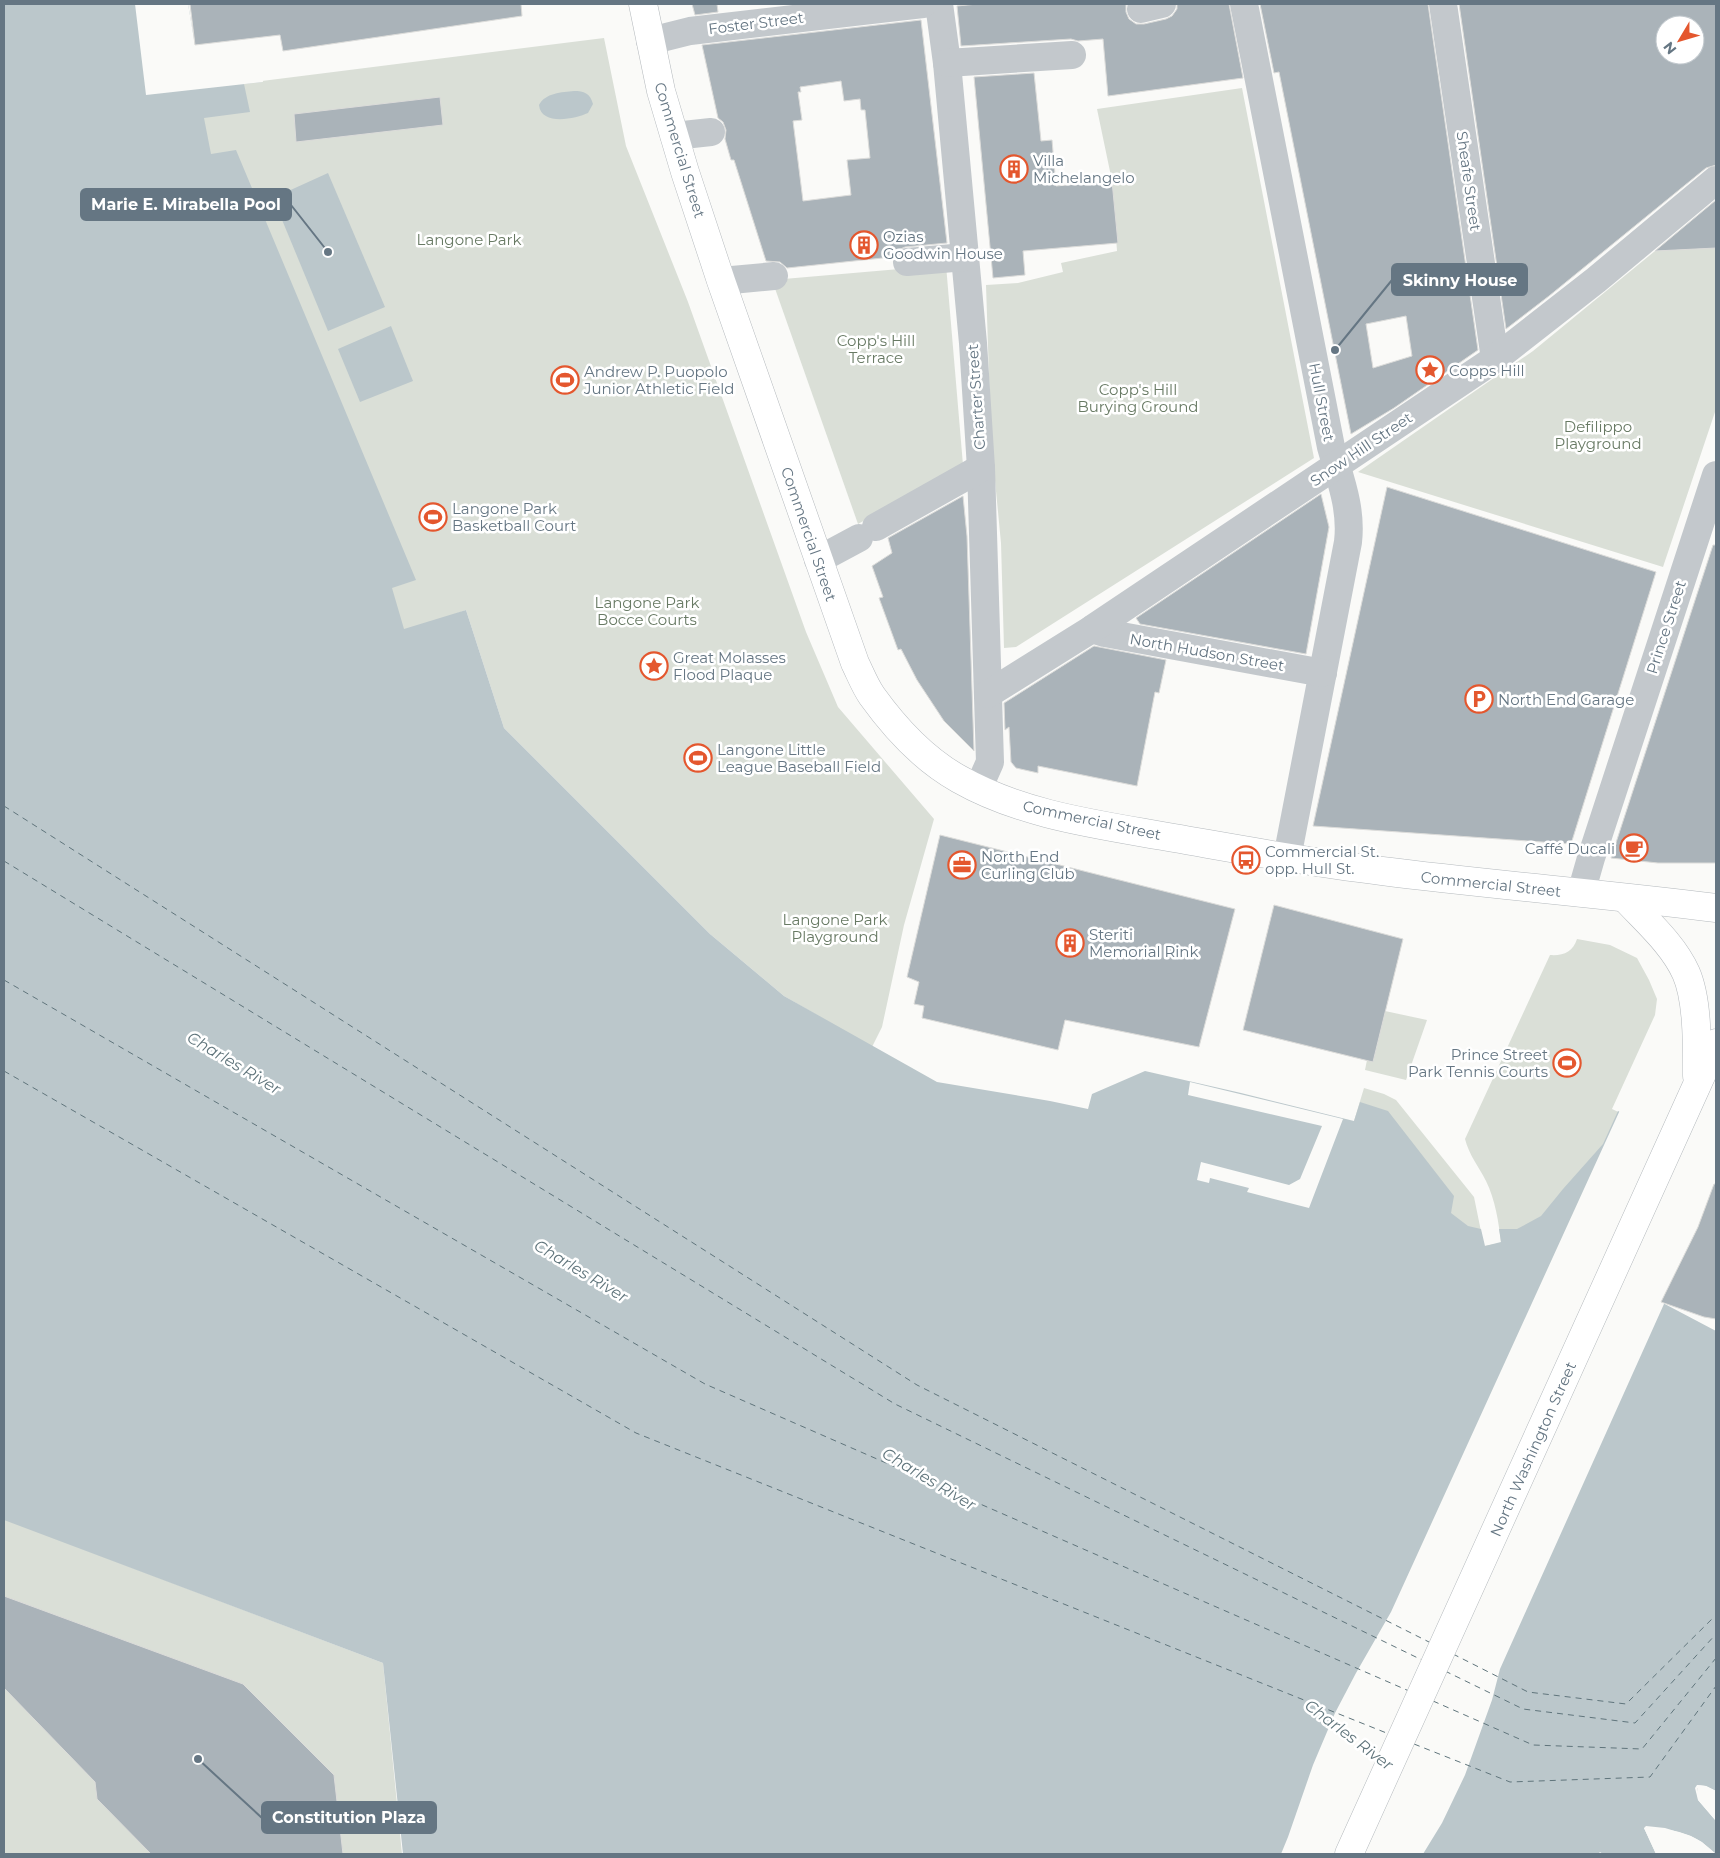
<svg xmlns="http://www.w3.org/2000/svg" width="1720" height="1858" font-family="Montserrat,sans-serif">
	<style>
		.green { fill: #dadfd7 }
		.water { fill: #bbc7cb }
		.pier { fill: #fafaf8 }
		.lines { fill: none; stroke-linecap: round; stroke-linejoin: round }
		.ferry { stroke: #60757c; stroke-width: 1; stroke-dasharray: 6 5; stroke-linecap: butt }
		.building { fill: #aab3b9; stroke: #dcdcda; fill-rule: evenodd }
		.major-casing { stroke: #b5babe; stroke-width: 29 }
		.minor { stroke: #c3c8cc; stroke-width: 28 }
		.major { stroke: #fff; stroke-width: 28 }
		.labels { text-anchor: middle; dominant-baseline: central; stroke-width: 5; stroke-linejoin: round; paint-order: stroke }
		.street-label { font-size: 15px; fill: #657683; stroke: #fff }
		.poi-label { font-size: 15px; fill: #657683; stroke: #fff; text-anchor: start }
		.park-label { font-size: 15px; fill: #687a64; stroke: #fff }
		.water-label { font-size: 16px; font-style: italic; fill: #60757c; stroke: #fff }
		.leader { fill: none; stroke: #657683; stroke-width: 2 }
		.callout-dot { fill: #657683; stroke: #fff; stroke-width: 2 }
		.callout { fill: #657683; stroke: #657683; stroke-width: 2 }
		.callout-label { font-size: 16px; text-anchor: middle; font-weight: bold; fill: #fff }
	</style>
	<rect width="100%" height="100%" fill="#fafaf8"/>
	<g class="green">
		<path d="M604 38 626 146 688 302 806 632 838 707 934 819 904 925 882 1027 872 1047 784 996 710 934 504 728 466 610 376 643 174 92Z"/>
		<path d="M1242 88 1314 458 1016 647 1004 648 1001 543 991 439 986 285 1018 283 1063 272 1061 263 1117 251 1112 181 1097 109Z"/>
		<path d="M1716 248V409L1663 567 1358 472 1533 351 1655 251Z"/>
		<path d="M946 265 963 465 858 524 772 280Z"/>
		<path d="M1577 939 1610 945 1637 958 1649 980 1657 999 1655 1015 1612 1109 1674 1138 1494 1265 1354 1121 1364 1088 1384 1094 1396 1100 1474 1197 1484 1246 1501 1243C1499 1223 1495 1199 1486 1181 1479 1167 1469 1155 1465 1139L1550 955C1563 956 1573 952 1577 939Z"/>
		<path d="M1385 1011 1427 1020 1406 1080 1365 1070 1367 1060Z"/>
		<path d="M4 1519 383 1663 402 1854H4Z"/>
	</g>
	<g class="water">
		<path d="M4 4H188L195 45 263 82 244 84 250 112 204 118 211 154 236 150 416 580 392 588 404 629 466 610 504 728 710 934 784 996 937 1082 1050 1101 1088 1109 1092 1094 1145 1071 1241 1093 1354 1121 1360 1102 1388 1111 1454 1196 1451 1213 1468 1226 1481 1229 1485 1246 1501 1242 1499 1229H1517L1541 1216 1563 1189 1603 1144 1618 1111 1674 1138 1661 1302 1716 1331V1791L1706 1786 1697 1785 1698 1800 1716 1821V1854C1696 1834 1674 1828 1644 1828L1656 1854H1603L1600 1852 1598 1854H403L383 1663 4 1520Z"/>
		<path d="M574 91C584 91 590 93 593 104L588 113C575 119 541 126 539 105 545 93 562 92 574 91Z"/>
		<path d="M328 173 385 307 328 331 273 198Z"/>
		<path d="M391 326 413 381 360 402 338 349Z"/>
	</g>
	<g class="pier">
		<path d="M135 4H188L195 45 257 38 263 82 146 95Z"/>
		<path d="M1190 1082 1343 1119 1309 1208 1247 1192 1249 1188 1210 1178 1209 1183 1197 1180 1201 1162 1289 1185 1300 1179 1322 1126 1188 1095Z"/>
		<path d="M1620 1110 1716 1154V1179L1708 1206 1500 1669 1492 1700 1465 1775 1442 1823 1423 1854H1281L1288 1837 1313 1765 1335 1713 1356 1673 1391 1612Z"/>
		<path d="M1697 1785 1706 1786 1716 1791V1793L1705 1789 1697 1788 1700 1799 1716 1818V1821L1698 1800 1695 1788Z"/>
		<path d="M1646 1826 1665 1828 1691 1836 1702 1842 1715 1854H1712L1690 1838 1665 1831 1647 1828 1659 1854H1656L1644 1828Z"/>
	</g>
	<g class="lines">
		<g class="ferry">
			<path d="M4 806 917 1385 1429 1642"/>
			<path d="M4 861 895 1404 1422 1660"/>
			<path d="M4 980 705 1384 1409 1691"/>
			<path d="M4 1071 636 1433 1389 1734"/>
			<path d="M1453 1654 1528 1692 1626 1704 1716 1615"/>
			<path d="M1445 1671 1523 1709 1635 1723 1716 1634"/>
			<path d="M1433 1701 1533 1745 1642 1749 1716 1658"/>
			<path d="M1414 1744 1510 1782 1650 1777 1716 1686"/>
		</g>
	</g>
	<g class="building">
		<path d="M190 4H521L522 16 283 51 280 35 195 45Z"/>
		<path d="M692 4H717L718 12 695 15Z"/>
		<path d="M978 4H1126V12L1129 19 1136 24H1144L1166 19 1172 16 1177 9V4H1229L1243 78 1108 96 1103 39 1078 41 1071 39 961 46 957 6Z"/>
		<path d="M1260 4H1428L1478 350 1394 408 1351 434 1279 72 1274 73ZM1406 316 1412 356 1373 368 1366 324Z"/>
		<path d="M1459 4H1716V165L1706 168 1549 296 1506 329ZM1665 25H1695V55H1665Z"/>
		<path d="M921 20 947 243 905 247 898 250 892 257 787 268 780 262 766 261 734 160H731L725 139 726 130 723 122 718 118 702 45ZM841 81 844 101 860 99 861 110H865L870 158 847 160 851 195 803 201 793 121 802 120 798 92H801L800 87Z"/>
		<path d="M1034 73 1041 141 1052 140 1056 186 1112 181 1118 243 1023 251 1025 275 993 278 974 77Z"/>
		<path d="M440 97 443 125 296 142 294 114Z"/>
		<path d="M1716 200V248L1655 251Z"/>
		<path d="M1387 487 1656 572 1571 844 1313 826Z"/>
		<path d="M1321 494 1329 527 1306 654 1140 624 1136 618Z"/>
		<path d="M963 496 967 536 974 751 944 721 917 680 901 649 898 650 879 598 883 597 872 566 892 553 888 538Z"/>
		<path d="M1713 545H1716V863H1658L1611 858Z"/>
		<path d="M1094 646 1166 660 1159 693 1155 692 1137 786 1038 766V773L1016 768 1011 762 1009 727 1005 730 1004 703Z"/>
		<path d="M940 835 1235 909 1199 1047 1065 1020 1058 1050 922 1018 924 1006 914 1004 919 982 907 977Z"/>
		<path d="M1274 905 1403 939 1373 1062 1243 1030Z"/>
		<path d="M1714 1184H1716V1319L1704 1317 1661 1302 1698 1227Z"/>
		<path d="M4 1596 243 1684 334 1775 343 1854H151L97 1799 95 1782 4 1688Z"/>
	</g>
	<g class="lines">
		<g class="major-casing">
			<g id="major">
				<path d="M643 4 661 91 685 172 721 281 855 663C860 673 865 686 872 696 895 728 925 760 959 779 1024 816 1102 825 1174 838 1243 850 1312 863 1382 871 1493 885 1605 894 1716 908"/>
				<path d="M1625 898C1646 921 1673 944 1686 973 1698 1000 1697 1047 1697 1076"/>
				<path d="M1349 1854 1716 1043"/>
			</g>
		</g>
		<g class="minor">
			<path d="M939 4 947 63 973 343 981 468 990 762 978 789"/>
			<path d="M1244 4 1331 447C1340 479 1352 508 1348 542L1287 858"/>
			<path d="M1443 4 1495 359"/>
			<path d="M1141 9 1162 4"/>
			<path d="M650 41 690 31 923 4"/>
			<path d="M947 63 1072 55"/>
			<path d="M674 136 711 132"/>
			<path d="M907 262 965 257"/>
			<path d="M721 281 774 276"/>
			<path d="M876 527 981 468"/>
			<path d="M818 560 859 538"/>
			<path d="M1092 629 1105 633 1323 673"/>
			<path d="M988 694 1092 629 1495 359 1596 280 1716 180"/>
			<path d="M1581 893 1591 858 1716 475"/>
		</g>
		<use href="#major" class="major"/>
	</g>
	<defs>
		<g id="building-ring" transform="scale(1.4375)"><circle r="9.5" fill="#fff" stroke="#e4572e" stroke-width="1.5"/><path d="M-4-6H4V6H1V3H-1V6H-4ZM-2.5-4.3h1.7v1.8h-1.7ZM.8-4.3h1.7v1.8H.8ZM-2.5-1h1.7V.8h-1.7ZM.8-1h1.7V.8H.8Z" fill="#e4572e"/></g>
		<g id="sight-ring" transform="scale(1.4375)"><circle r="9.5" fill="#fff" stroke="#e4572e" stroke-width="1.5"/><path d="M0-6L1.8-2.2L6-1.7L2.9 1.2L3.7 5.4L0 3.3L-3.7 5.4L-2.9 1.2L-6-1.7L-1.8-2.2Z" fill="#e4572e"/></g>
		<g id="stadium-ring" transform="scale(1.4375)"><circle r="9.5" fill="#fff" stroke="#e4572e" stroke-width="1.5"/><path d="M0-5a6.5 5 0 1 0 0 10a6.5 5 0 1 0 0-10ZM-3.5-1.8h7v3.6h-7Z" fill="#e4572e"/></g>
		<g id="parking-ring" transform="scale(1.4375)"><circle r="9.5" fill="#fff" stroke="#e4572e" stroke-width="1.5"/><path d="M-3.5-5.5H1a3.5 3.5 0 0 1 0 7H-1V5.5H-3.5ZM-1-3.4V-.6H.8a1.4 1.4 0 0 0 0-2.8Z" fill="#e4572e"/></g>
		<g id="cafe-ring" transform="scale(1.4375)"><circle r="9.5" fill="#fff" stroke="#e4572e" stroke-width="1.5"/><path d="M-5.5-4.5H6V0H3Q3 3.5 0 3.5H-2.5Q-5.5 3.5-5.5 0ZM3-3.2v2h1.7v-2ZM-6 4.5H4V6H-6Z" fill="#e4572e"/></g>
		<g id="bus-ring" transform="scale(1.4375)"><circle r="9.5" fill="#fff" stroke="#e4572e" stroke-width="1.5"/><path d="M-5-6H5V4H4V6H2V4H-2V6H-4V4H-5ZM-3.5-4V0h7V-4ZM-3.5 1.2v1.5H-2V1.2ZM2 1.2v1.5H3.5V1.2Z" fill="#e4572e"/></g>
		<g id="office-ring" transform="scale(1.4375)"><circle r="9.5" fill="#fff" stroke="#e4572e" stroke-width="1.5"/><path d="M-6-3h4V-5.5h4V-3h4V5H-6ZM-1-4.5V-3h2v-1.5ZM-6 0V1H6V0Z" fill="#e4572e"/></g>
	</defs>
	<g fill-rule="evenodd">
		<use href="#building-ring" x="1014" y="169"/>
		<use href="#building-ring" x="864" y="245"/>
		<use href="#sight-ring" x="1430" y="370"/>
		<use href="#stadium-ring" x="565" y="380"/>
		<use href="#stadium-ring" x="433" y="517"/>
		<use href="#sight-ring" x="654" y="666"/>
		<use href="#parking-ring" x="1479" y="699"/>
		<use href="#stadium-ring" x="698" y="758"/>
		<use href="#cafe-ring" x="1634" y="848"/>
		<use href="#bus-ring" x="1246" y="860"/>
		<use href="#office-ring" x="962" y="865"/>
		<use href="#building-ring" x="1070" y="943"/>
		<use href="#stadium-ring" x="1567" y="1063"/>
	</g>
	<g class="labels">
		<g class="street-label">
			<text transform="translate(756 23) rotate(-7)">Foster Street</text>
			<text transform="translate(680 150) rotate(73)">Commercial Street</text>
			<text transform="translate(1469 181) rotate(82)">Sheafe Street</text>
			<text transform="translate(976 397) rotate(-94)">Charter Street</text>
			<text transform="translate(1322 402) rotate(79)">Hull Street</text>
			<text transform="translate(1361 449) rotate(-34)">Snow Hill Street</text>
			<text transform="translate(809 534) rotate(71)">Commercial Street</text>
			<text transform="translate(1666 627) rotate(-72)">Prince Street</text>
			<text transform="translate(1207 652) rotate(10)">North Hudson Street</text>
			<text transform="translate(1092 820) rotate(12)">Commercial Street</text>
			<text transform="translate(1491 884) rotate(6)">Commercial Street</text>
			<text transform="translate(1533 1449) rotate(-66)">North Washington Street</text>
		</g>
		<g class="poi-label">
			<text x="1033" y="160">Villa<tspan x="1033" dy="17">Michelangelo</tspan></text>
			<text x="883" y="236">Ozias<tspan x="883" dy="17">Goodwin House</tspan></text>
			<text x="1449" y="370">Copps Hill</text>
			<text x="584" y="371">Andrew P. Puopolo<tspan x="584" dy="17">Junior Athletic Field</tspan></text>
			<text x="452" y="508">Langone Park<tspan x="452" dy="17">Basketball Court</tspan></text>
			<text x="673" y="657">Great Molasses<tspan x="673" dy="17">Flood Plaque</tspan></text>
			<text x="1498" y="699">North End Garage</text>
			<text x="717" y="749">Langone Little<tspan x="717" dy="17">League Baseball Field</tspan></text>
			<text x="1615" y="848" text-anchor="end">Caffé Ducali</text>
			<text x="1265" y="851">Commercial St.<tspan x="1265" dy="17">opp. Hull St.</tspan></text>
			<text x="981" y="856">North End<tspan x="981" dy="17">Curling Club</tspan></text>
			<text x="1089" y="934">Steriti<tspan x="1089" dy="17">Memorial Rink</tspan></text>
			<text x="1548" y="1054" text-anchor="end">Prince Street<tspan x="1548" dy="17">Park Tennis Courts</tspan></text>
		</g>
		<g class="park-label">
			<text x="469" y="239">Langone Park</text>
			<text x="876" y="340">Copp's Hill<tspan x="876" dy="17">Terrace</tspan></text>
			<text x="1138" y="389">Copp's Hill<tspan x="1138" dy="17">Burying Ground</tspan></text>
			<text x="1598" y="426">Defilippo<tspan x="1598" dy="17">Playground</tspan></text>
			<text x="647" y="602">Langone Park<tspan x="647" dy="17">Bocce Courts</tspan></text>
			<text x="835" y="919">Langone Park<tspan x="835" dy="17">Playground</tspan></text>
		</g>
		<g class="water-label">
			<text transform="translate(234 1063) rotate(31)">Charles River</text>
			<text transform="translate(581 1271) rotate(31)">Charles River</text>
			<text transform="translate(929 1479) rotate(31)">Charles River</text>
			<text transform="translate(1349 1735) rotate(37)">Charles River</text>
		</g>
	</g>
	<path class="leader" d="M328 252L291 205M1335 350L1392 280M198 1759L262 1818"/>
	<g class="callout-dot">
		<circle cx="328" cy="252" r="5"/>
		<circle cx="1335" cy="350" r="5"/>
		<circle cx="198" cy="1759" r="5"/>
	</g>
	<g class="callout">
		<rect x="81" y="189" width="210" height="31" rx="5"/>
		<rect x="1392" y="264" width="135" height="31" rx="5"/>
		<rect x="262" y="1802" width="174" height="31" rx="5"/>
	</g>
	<g class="callout-label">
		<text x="186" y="210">Marie E. Mirabella Pool</text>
		<text x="1460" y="286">Skinny House</text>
		<text x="349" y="1823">Constitution Plaza</text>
	</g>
	<rect width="1720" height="1858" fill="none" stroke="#657683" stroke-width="10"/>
	<g transform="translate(1680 40) rotate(232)"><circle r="24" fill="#ffffff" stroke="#c1c8cd"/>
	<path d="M0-4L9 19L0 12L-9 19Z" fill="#e4572e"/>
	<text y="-8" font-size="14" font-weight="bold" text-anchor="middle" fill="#657683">N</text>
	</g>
</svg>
